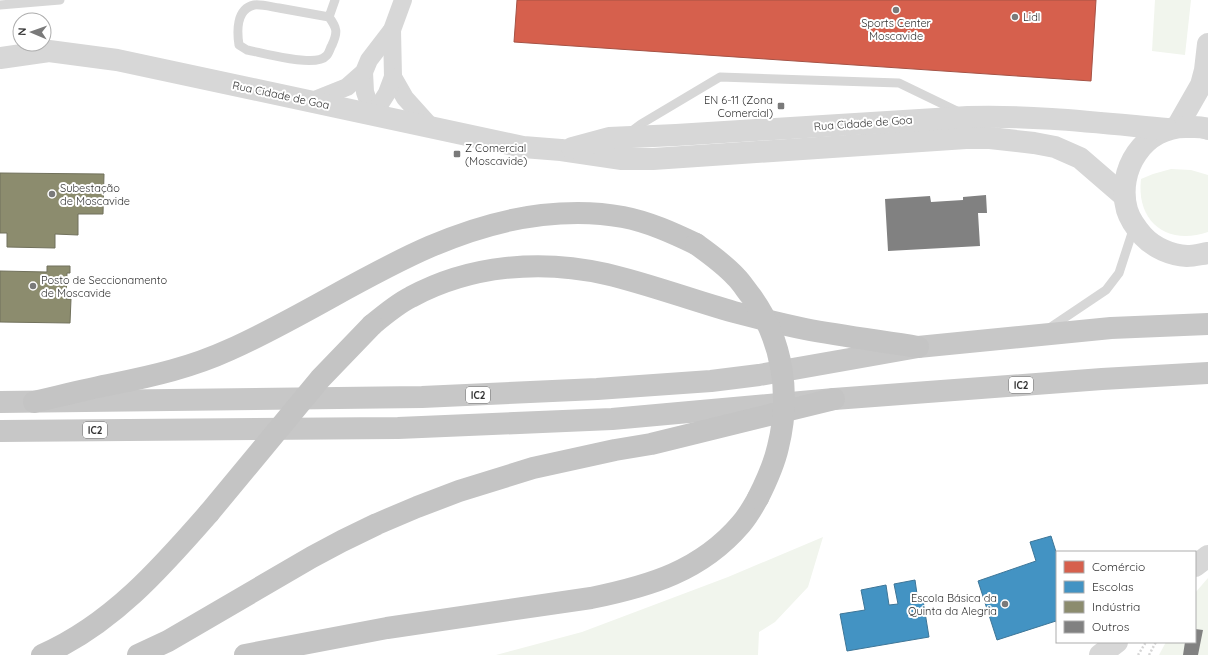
<svg xmlns="http://www.w3.org/2000/svg" width="1208" height="655" font-family="Quicksand,sans-serif">
	<style>
		.green { fill: #f1f5ed }
		.shops { fill: #d6604d; stroke: #a55245 }
		.schools { fill: #4393c3; stroke: #3e7698 }
		.industry { fill: #8c8c6e; stroke: #71715c }
		.building { fill: #818181 }
		.lines { fill: none; stroke-linecap: round; stroke-linejoin: round }
		.path { stroke: #d6d6d6; stroke-width: 2.5; stroke-dasharray: 2 2; stroke-linecap: butt }
		.service { stroke: #d7d7d7; stroke-width: 9 }
		.minor { stroke: #d7d7d7; stroke-width: 18 }
		.tertiary { stroke: #d7d7d7; stroke-width: 22 }
		.trunk { stroke: #c7c7c7; stroke-width: 22 }
		.motorway { stroke: #c4c4c4; stroke-width: 22 }
		.motorway-bridge { stroke: #c4c4c4; stroke-width: 22 }
		.poi-dot { fill: #7a7a7a; stroke: #fff; stroke-width: 1.5 }
		.labels { text-anchor: middle; dominant-baseline: central; stroke-width: 4; stroke-linejoin: round; paint-order: stroke }
		.shield { fill: #fff; stroke: #707070; stroke-width: 1 }
		.shield-label { font-size: 10px; font-weight: bold; fill: #333 }
		.poi-label { font-size: 11px; fill: #333; stroke: #fff; text-anchor: start }
		.street-label { font-size: 11px; fill: #333; stroke: #fff }
	</style>
	<rect width="100%" height="100%" fill="#fff"/>
	<g class="green">
		<path d="M1155 0H1191L1185 55 1152 51Z"/>
		<path d="M1171 169 1191 170 1208 175V232C1167 246 1136 222 1141 179L1153 174Z"/>
		<path d="M823 537 808 587 775 622 759 632 758 655H496L582 632 728 577Z"/>
		<path d="M1208 578V655H1159L1166 642H1195V593Z"/>
	</g>
	<path class="shops" d="M517 0H1096L1091 81 514 42Z"/>
	<g class="schools">
		<path d="M1051 536 1057 555V625L1056 621 997 640 978 581 1036 561 1030 542Z"/>
		<path d="M915 580 918 601 923 600 929 637 847 651 840 614 865 610 861 590 886 585 889 605 898 604 894 584Z"/>
	</g>
	<g class="industry">
		<path d="M0 173 104 174 103 214H78V235L55 234V248L7 247V233H0Z"/>
		<path d="M47 266H70V273H67L66 299H71L70 323 0 322V271L47 272Z"/>
	</g>
	<g class="building">
		<path d="M986 195 987 213H978L980 246 888 251 885 199 930 196 931 202 963 200V197Z"/>
		<path d="M1195 629 1203 630 1198 655H1183L1185 642H1195Z"/>
	</g>
	<g class="lines">
		<g class="path">
			<path d="M1138 655 1146 642"/>
			<path d="M1149 655 1156 642"/>
		</g>
		<g class="service">
			<path d="M0 5 60 0"/>
			<path d="M329 17C337 28 338 32 332 45 330 48 329 54 326 56 316 68 263 53 247 50L239 45C237 32 236 9 254 5 261 4 272 7 279 8 295 11 312 14 329 17L335 0"/>
			<path d="M629 133 641 124 720 77 899 83 959 112"/>
			<path d="M1048 329 1106 290 1119 273 1134 227"/>
		</g>
		<g class="minor">
			<path d="M392 30 393 77 405 98 432 128"/>
			<path d="M364 72 365 92 373 115"/>
			<path d="M312 101 347 87 364 72 369 60 392 30 403 0"/>
			<path d="M373 115 387 93 393 77"/>
		</g>
		<g class="tertiary">
			<path d="M0 58 49 51 117 60 523 147 561 150 622 159H653L966 138H990L1034 143 1055 147 1080 158 1124 196"/>
			<path d="M1177 127 1201 85 1205 70 1208 44"/>
			<path d="M1208 129C1201 126 1195 127 1187 127 1144 126 1116 170 1127 210 1130 220 1136 228 1143 236 1154 248 1171 255 1187 256 1194 256 1201 254 1208 253"/>
			<path d="M572 148 609 138 676 135 968 117C1034 115 1101 123 1167 129"/>
			<path d="M1195 566 1208 556"/>
			<path d="M1100 655 1117 642"/>
		</g>
		<g class="trunk">
			<path d="M0 402 422 397 597 389 711 381 759 375 918 347 1111 328 1208 324"/>
			<path d="M0 431 398 428 612 419 834 399 1102 379 1208 373"/>
		</g>
		<g class="motorway">
			<path d="M372 325C384 315 397 304 411 297 470 265 541 259 606 274 649 284 691 300 734 312 757 318 781 324 805 329 842 336 881 341 918 347"/>
			<path d="M34 402C60 396 87 389 113 384 153 376 192 367 229 350 335 303 424 229 542 215 569 212 597 212 623 217 649 222 673 233 696 244"/>
			<path d="M42 655C111 625 161 568 209 513"/>
			<path d="M138 655 168 641 312 557 342 541 377 524 417 507 459 491 533 468 615 450 651 444 834 399"/>
			<path d="M245 655 387 628 591 598C650 586 701 571 741 524 748 516 753 507 758 498"/>
		</g>
		<g class="motorway-bridge">
			<path d="M696 244C710 254 724 264 736 277 742 283 746 290 751 296 783 340 791 395 778 447 774 465 766 482 758 498"/>
			<path d="M209 513 320 379 372 325"/>
		</g>
	</g>
	<g class="poi-dot">
		<circle cx="896" cy="10" r="4"/>
		<circle cx="1015" cy="17" r="4"/>
		<rect x="777" y="102" width="8" height="8" rx="2"/>
		<rect x="453" y="150" width="8" height="8" rx="2"/>
		<circle cx="52" cy="194" r="4"/>
		<circle cx="33" cy="286" r="4"/>
		<circle cx="1005" cy="604" r="4"/>
	</g>
	<g class="labels">
		<g class="shield">
			<rect x="1009" y="377" width="24" height="16" rx="3"/>
			<rect x="466" y="387" width="24" height="16" rx="3"/>
			<rect x="83" y="422" width="24" height="16" rx="3"/>
		</g>
		<g class="shield-label">
			<text x="1021" y="385">IC2</text>
			<text x="478" y="395">IC2</text>
			<text x="95" y="430">IC2</text>
		</g>
		<g class="poi-label">
			<text x="1023" y="17">Lidl</text>
			<text x="896" y="23" text-anchor="middle">Sports Center<tspan x="896" dy="13">Moscavide</tspan></text>
			<text x="773" y="100" text-anchor="end">EN 6-11 (Zona<tspan x="773" dy="13">Comercial)</tspan></text>
			<text x="465" y="148">Z Comercial<tspan x="465" dy="13">(Moscavide)</tspan></text>
			<text x="60" y="188">Subestação<tspan x="60" dy="13">de Moscavide</tspan></text>
			<text x="41" y="280">Posto de Seccionamento<tspan x="41" dy="13">de Moscavide</tspan></text>
			<text x="997" y="598" text-anchor="end">Escola Básica da<tspan x="997" dy="13">Quinta da Alegria</tspan></text>
		</g>
		<g class="street-label">
			<text transform="translate(281 95) rotate(12)">Rua Cidade de Goa</text>
			<text transform="translate(863 123) rotate(-4)">Rua Cidade de Goa</text>
		</g>
	</g>
	<rect x="1056" y="551" width="140" height="92" fill="#ffffff" stroke="#adadad"/>
	<rect x="1064" y="561" width="20" height="12" fill="#d6604d" stroke="#adadad"/>
	<text x="1092" y="571" font-size="12" fill="#333333">Comércio</text>
	<rect x="1064" y="581" width="20" height="12" fill="#4393c3" stroke="#adadad"/>
	<text x="1092" y="591" font-size="12" fill="#333333">Escolas</text>
	<rect x="1064" y="601" width="20" height="12" fill="#8c8c6e" stroke="#adadad"/>
	<text x="1092" y="611" font-size="12" fill="#333333">Indústria</text>
	<rect x="1064" y="621" width="20" height="12" fill="#818181" stroke="#adadad"/>
	<text x="1092" y="631" font-size="12" fill="#333333">Outros</text>
	<g transform="translate(32 32) rotate(272)"><circle r="19" fill="#ffffff" stroke="#adadad"/>
	<path d="M0-3L7 15L0 10L-7 15Z" fill="#7a7a7a"/>
	<text y="-6" font-size="11" font-weight="bold" text-anchor="middle" fill="#333333">N</text>
	</g>
</svg>
